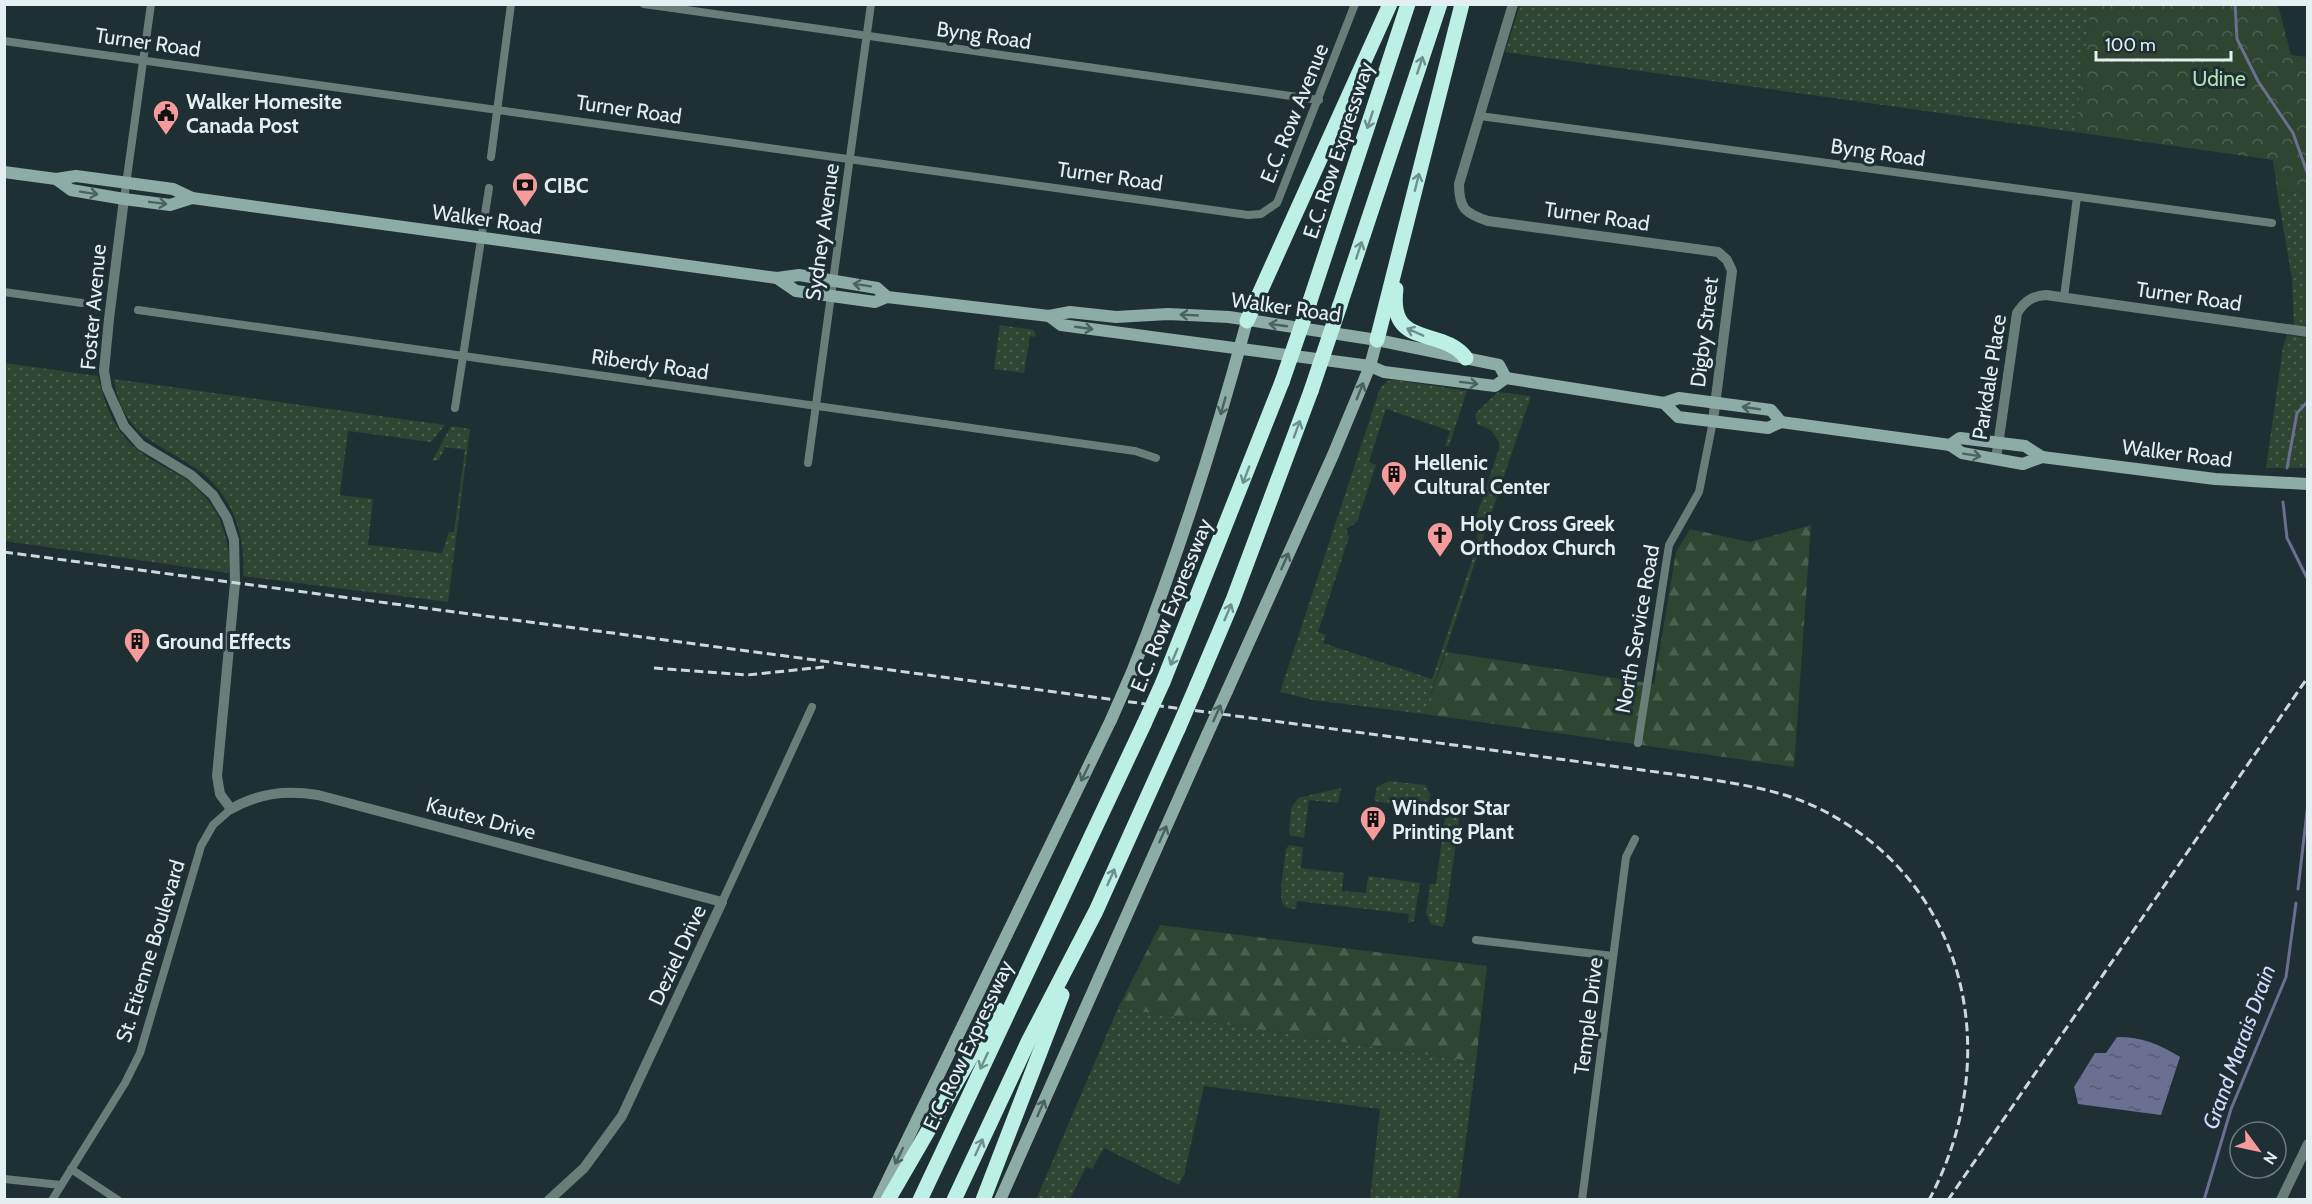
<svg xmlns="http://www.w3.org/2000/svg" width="2312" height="1204" font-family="Cabin,sans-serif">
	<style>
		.grass { fill: url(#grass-dots) }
		.forest { fill: url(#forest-firs) }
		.park { fill: url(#park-crowns) }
		.water { fill: url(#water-ripples) }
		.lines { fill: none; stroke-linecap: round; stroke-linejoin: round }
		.stream { stroke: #6b6f91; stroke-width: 3 }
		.minor { stroke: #6a7e79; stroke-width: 8 }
		.tertiary { stroke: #6a7e79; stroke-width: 10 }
		.secondary { stroke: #8caca5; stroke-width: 12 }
		.motorway { stroke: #bdf0e5; stroke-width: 15 }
		.rail { stroke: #ccd8db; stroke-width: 3; stroke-dasharray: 9 4.5; stroke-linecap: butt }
		.secondary-bridge { stroke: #8caca5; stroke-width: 12 }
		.motorway-bridge { stroke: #bdf0e5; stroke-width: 15 }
		.oneway { stroke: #6e908c }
		.oneway2 { stroke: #4a6261 }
		.labels { text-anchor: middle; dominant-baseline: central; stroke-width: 6; stroke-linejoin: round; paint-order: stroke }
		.street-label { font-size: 21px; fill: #e4eff2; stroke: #1e3034 }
		.park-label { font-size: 21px; fill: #b0e4b5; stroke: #1e3034 }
		.poi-label { font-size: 21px; font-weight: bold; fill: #e4eff2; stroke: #1e3034; text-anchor: start }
		.water-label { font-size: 22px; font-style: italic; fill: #d4d9fd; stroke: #1e3034 }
	</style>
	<defs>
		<pattern id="grass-dots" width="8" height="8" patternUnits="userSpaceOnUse" patternTransform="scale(1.5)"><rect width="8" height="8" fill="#2e4531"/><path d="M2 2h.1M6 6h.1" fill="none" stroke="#4c604f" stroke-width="1.8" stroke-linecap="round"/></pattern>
		<pattern id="forest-firs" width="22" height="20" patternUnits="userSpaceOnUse" patternTransform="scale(1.5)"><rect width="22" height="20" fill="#2e4531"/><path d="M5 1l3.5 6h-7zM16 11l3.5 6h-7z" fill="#4c604f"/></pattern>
		<pattern id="park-crowns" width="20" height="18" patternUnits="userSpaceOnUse" patternTransform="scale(1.5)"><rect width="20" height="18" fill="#2e4531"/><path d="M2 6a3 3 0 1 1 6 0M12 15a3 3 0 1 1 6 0" fill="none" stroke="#4c604f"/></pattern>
		<pattern id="water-ripples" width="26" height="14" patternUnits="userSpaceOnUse" patternTransform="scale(1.5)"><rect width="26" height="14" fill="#6b6f91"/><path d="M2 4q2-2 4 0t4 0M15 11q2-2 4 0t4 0" fill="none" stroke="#585c6d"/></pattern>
	</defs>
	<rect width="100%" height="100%" fill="#1e3034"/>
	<g class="grass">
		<path d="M1520 5H2091L2075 132 1505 52Z"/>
		<path d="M2277 191 2307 194V328L2294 326 2292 279Z"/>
		<path d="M1000 325 1034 330 1036 337 1030 336 1024 373 994 369Z"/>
		<path d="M2287 335 2307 338V468H2266L2283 347Z"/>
		<path d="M5 363 98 376C104 399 110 421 126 439 141 456 160 464 179 475 215 496 231 533 229 573L5 541Z"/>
		<path d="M114 379 445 425 431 442 348 431 340 495 373 499 368 545 442 553 449 532H454L465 450 445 447 439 460 432 461 451 426 470 429 448 602 243 576C246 535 232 494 198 470 157 441 123 437 114 379Z"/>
		<path d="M1396 380 1467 391 1449 446H1445L1450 431 1386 409 1369 462 1376 465 1357 522 1346 529 1349 537 1318 632 1326 635 1323 643 1432 679 1478 543 1476 518 1499 449V442L1491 430 1477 424 1475 414 1498 392 1531 396 1424 714 1313 700 1280 692 1380 388 1388 381Z"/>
		<path d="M1389 781 1425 785 1430 794 1427 816 1392 811 1393 804 1374 801 1377 787Z"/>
		<path d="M1341 788 1338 803 1309 800 1304 838 1289 835 1291 808 1298 798Z"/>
		<path d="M1442 810 1455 811 1459 820 1445 922 1442 927 1431 924 1426 913 1430 884H1436L1445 818 1438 817Z"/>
		<path d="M1289 845 1303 847 1301 868 1344 873 1342 891 1366 893 1368 876 1420 883 1414 921 1408 923 1409 914 1297 901 1296 909C1291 909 1285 908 1283 904 1278 895 1285 861 1286 849Z"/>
		<path d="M1118 1008 1476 1062 1458 1199H1370L1380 1109 1204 1086 1184 1175 1179 1185 1104 1148 1092 1169 1086 1167 1070 1199 1036 1200Z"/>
	</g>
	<g class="forest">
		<path d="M1811 525 1794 767 1424 714 1446 652 1654 684 1676 552 1690 529 1750 542Z"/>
		<path d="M1160 925 1487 966 1476 1062 1118 1008Z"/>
	</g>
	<path class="park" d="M2091 4 2278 5 2291 55 2307 57V194L2277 191 2273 160 2075 132Z"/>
	<path class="water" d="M2117 1037C2143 1037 2159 1044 2180 1057L2161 1115 2078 1104 2074 1087 2095 1053H2106Z"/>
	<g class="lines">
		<g class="stream">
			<path d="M2235 4 2237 39 2258 81 2293 133 2308 175"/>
			<path d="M2287 468 2297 413 2308 401"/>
			<path d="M2283 502 2287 538 2308 580"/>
			<path d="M2298 889 2308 803"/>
			<path d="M2204 1200 2231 1109 2286 977 2296 903"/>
		</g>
		<g class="minor">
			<path d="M644 4 1319 100"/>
			<path d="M4 41 1248 215 1261 214 1277 203 1355 4"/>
			<path d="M1480 116 2272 223"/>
			<path d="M491 157 511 4"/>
			<path d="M124 199 151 4"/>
			<path d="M4 292 82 303"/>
			<path d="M2064 297 2077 197"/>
			<path d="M138 310 1135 451 1156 458"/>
			<path d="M455 408 489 188"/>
			<path d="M808 463 871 4"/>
			<path d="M1638 743 1669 545 1699 492 1713 421"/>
			<path d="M722 902 812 707"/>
			<path d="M1476 940 1613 956"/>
			<path d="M71 1169 118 1200"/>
			<path d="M4 1179 61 1185"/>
			<path d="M52 1200 125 1083 140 1053 201 846 213 825 231 809"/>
			<path d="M1582 1200 1626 857 1635 839"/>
		</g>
		<g class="tertiary">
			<path d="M1513 4 1459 184C1459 209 1465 213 1488 221L1718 252 1727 260 1732 271 1713 421"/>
			<path d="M124 199 109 319 104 371 107 388 124 426 141 445 191 475 213 495 227 518 234 540 235 583 217 776 220 794 231 809C259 793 285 790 318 795L722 902 622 1116 584 1168 549 1200"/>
			<path d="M1996 459 2017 313C2025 301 2032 296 2046 295L2308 332"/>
			<path d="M2281 1200 2308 1144"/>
		</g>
		<g class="secondary">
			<path d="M4 172 56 179 76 176 173 189 192 198 777 278 799 275 877 288 887 297"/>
			<path d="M56 179 71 190 124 199 170 205 192 198"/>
			<path d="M777 278 796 291 875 302 887 297 1049 316 1070 312 1116 317 1168 314 1229 317 1377 340 1499 365 1506 378"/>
			<path d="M1049 316 1061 325 1370 366 1384 372 1495 386 1506 378 1664 403 1679 398 1771 410 1781 422"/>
			<path d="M1664 403 1678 417 1768 428 1781 422 1950 445 1962 453 2023 464 2042 457 2215 479 2308 484"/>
			<path d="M1950 445 1960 438 2025 446 2042 457"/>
			<path d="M1132 672C1178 557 1215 440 1247 321"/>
			<path d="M1227 691 1333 455 1370 366 1377 340"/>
			<path d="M878 1200 1111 720"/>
			<path d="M1000 1200 1207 735"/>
		</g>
		<g class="motorway">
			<path d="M1396 289C1388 350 1443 326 1466 358"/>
			<path d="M1309 304 1408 4"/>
			<path d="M1340 305 1440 4"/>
			<path d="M1247 321 1390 4"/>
			<path d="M1377 340 1462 4"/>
			<path d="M1163 682 1282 382"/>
			<path d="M1197 685 1233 600 1311 391"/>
			<path d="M888 1200 998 1010"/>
			<path d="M920 1200 1144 724"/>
			<path d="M954 1200 1028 1042 1096 911 1178 729"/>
			<path d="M983 1200 1062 995"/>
		</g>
		<g class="rail">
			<path d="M4 552 1679 775C1725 782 1773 787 1816 807 1968 880 2006 1056 1929 1200"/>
			<path d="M654 668 747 675 824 667"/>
			<path d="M1948 1200 2308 677"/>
		</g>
		<g class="secondary-bridge">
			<path d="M1111 720 1132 672"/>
			<path d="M1207 735 1227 691"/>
		</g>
		<g class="motorway-bridge">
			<path d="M1282 382 1309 304"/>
			<path d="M1311 391 1340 305"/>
			<path d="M1144 724 1163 682"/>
			<path d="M1178 729 1197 685"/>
		</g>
	</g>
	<defs><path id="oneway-shaft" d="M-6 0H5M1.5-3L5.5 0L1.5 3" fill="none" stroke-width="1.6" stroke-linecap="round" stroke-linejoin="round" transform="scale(1.5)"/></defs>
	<g class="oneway">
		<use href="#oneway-shaft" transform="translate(1420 65) rotate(-72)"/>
		<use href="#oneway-shaft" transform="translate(1370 120) rotate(108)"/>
		<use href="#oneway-shaft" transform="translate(1417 182) rotate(-76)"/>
		<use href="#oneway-shaft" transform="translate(1359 250) rotate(-72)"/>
		<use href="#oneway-shaft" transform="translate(1415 332) rotate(-156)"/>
		<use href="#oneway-shaft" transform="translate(1297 429) rotate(-70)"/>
		<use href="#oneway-shaft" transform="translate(1246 475) rotate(111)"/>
		<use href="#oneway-shaft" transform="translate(1228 612) rotate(-67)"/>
		<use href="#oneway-shaft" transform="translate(1174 657) rotate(113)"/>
		<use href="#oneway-shaft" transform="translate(1111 877) rotate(-66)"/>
		<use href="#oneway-shaft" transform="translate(984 1061) rotate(115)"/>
		<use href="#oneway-shaft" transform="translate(979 1147) rotate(-65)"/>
	</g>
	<g class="oneway2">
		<use href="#oneway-shaft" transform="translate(89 193) rotate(9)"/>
		<use href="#oneway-shaft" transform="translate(158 203) rotate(7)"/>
		<use href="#oneway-shaft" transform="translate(862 285) rotate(-171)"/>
		<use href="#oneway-shaft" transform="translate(1189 315) rotate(-177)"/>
		<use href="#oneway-shaft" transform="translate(1278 325) rotate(-172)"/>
		<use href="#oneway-shaft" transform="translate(1084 328) rotate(8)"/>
		<use href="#oneway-shaft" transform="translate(1469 383) rotate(7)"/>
		<use href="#oneway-shaft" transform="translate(1360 391) rotate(-68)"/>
		<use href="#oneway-shaft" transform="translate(1223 406) rotate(106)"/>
		<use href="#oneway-shaft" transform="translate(1751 408) rotate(-172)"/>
		<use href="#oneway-shaft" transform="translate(1972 455) rotate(9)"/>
		<use href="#oneway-shaft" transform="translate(1285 561) rotate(-66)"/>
		<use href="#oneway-shaft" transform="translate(1217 713) rotate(-66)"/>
		<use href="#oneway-shaft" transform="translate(1085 773) rotate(116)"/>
		<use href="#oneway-shaft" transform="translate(1163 834) rotate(-66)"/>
		<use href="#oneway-shaft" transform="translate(1041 1108) rotate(-66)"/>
		<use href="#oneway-shaft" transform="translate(899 1156) rotate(116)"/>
	</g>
	<defs>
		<g id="civic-pin" transform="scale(1.35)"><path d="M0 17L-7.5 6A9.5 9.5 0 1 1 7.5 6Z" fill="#f59b9c" stroke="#1e3034"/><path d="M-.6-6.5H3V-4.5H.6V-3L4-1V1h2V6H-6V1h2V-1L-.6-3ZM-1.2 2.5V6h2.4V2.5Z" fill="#111"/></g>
		<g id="bank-pin" transform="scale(1.35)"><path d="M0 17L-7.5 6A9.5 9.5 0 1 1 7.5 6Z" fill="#f59b9c" stroke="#1e3034"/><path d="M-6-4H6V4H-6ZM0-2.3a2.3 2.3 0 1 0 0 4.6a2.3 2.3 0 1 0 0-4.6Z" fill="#111"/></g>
		<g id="building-pin" transform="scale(1.35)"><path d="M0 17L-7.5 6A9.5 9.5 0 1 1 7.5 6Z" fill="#f59b9c" stroke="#1e3034"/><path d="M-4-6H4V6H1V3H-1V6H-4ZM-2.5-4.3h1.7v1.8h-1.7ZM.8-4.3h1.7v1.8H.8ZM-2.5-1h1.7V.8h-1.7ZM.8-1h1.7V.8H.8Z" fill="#111"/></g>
		<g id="church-pin" transform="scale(1.35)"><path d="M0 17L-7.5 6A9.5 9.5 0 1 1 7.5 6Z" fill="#f59b9c" stroke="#1e3034"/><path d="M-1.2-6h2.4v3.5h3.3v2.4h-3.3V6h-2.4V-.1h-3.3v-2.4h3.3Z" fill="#111"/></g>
	</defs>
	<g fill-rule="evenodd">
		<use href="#civic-pin" x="166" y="113"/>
		<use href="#bank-pin" x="525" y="185"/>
		<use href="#building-pin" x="1394" y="474"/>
		<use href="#church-pin" x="1440" y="535"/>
		<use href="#building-pin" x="137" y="641"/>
		<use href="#building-pin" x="1373" y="819"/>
	</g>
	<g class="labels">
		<g class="street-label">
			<text transform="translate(984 35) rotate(8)">Byng Road</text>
			<text transform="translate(148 42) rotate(8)">Turner Road</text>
			<text transform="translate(629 109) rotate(8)">Turner Road</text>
			<text transform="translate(1294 113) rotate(-68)">E.C. Row Avenue</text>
			<text transform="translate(1338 150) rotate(-72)">E.C. Row Expressway</text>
			<text transform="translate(1878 152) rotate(8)">Byng Road</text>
			<text transform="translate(1110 176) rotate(8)">Turner Road</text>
			<text transform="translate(1597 216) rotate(8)">Turner Road</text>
			<text transform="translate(487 219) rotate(8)">Walker Road</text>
			<text transform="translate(822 232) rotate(-82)">Sydney Avenue</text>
			<text transform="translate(2189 296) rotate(8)">Turner Road</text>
			<text transform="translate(93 307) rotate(-85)">Foster Avenue</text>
			<text transform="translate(1286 307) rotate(8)">Walker Road</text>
			<text transform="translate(1704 332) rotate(-83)">Digby Street</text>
			<text transform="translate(650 364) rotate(8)">Riberdy Road</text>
			<text transform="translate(1989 377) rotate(-81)">Parkdale Place</text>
			<text transform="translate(2177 453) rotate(7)">Walker Road</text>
			<text transform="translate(1171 605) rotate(-68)">E.C. Row Expressway</text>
			<text transform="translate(1637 629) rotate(-80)">North Service Road</text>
			<text transform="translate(481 818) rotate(15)">Kautex Drive</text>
			<text transform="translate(150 951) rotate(-73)">St. Etienne Boulevard</text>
			<text transform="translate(677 955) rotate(-65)">Deziel Drive</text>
			<text transform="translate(1588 1016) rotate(-83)">Temple Drive</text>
			<text transform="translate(968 1045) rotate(-65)">E.C. Row Expressway</text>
		</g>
		<g class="park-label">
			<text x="2219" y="78">Udine</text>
		</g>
		<g class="poi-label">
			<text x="186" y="101">Walker Homesite<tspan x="186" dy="24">Canada Post</tspan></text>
			<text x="544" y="185">CIBC</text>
			<text x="1414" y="462">Hellenic<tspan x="1414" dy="24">Cultural Center</tspan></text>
			<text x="1460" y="523">Holy Cross Greek<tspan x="1460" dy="24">Orthodox Church</tspan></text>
			<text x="156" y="641">Ground Effects</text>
			<text x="1392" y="807">Windsor Star<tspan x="1392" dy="24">Printing Plant</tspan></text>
		</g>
		<g class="water-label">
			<text transform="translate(2239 1047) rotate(-70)">Grand Marais Drain</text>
		</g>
	</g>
	<rect width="2312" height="1204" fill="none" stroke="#e4eff2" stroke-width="12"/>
	<g transform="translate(2258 1150) rotate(123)"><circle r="28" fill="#1e3034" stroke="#6d7c80" stroke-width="1.5"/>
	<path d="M0-4.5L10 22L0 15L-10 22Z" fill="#f59b9c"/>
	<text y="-9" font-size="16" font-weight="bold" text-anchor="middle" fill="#e4eff2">N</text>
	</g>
	<path d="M2096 51v9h135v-9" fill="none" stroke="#e4eff2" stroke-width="3"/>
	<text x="2105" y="51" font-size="18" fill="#e4eff2" stroke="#1e3034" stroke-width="4.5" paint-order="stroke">100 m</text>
</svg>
